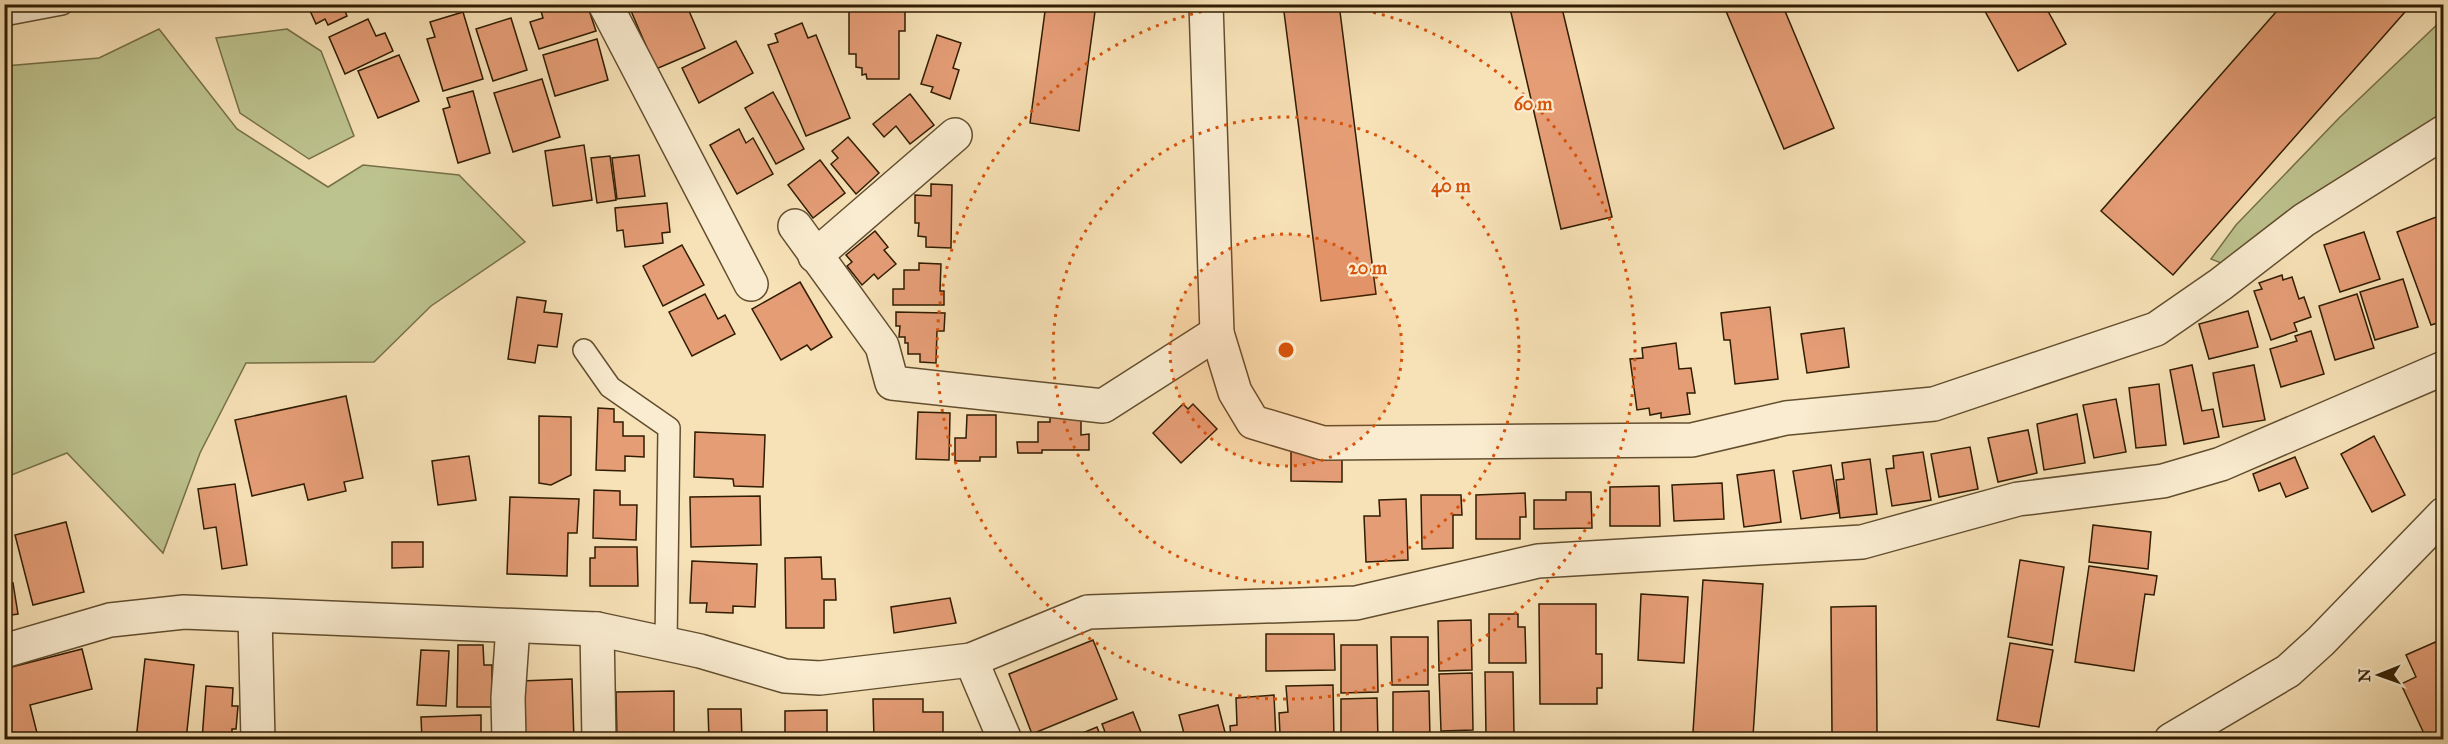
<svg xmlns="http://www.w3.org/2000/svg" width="2448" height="744" font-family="'IM FELL Great Primer',serif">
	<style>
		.green { fill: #bdc38e; stroke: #767048; stroke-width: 1.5 }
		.building { fill: #e59d76; stroke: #301d02; stroke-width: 1.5 }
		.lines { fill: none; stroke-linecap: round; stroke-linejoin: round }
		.service-casing { stroke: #624e2f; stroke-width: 24 }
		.minor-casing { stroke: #624e2f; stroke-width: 36 }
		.service { stroke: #faecd0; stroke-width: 21 }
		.minor { stroke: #faecd0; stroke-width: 33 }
		.ring { fill: none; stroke: #d6530b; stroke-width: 3; stroke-dasharray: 3 6 }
		.centre { fill: #d6530b; stroke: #faecd0; stroke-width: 3 }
		.ring-label { font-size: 18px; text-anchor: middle; font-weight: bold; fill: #d6530b; stroke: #faecd0; stroke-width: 4.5; stroke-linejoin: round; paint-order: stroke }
	</style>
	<rect width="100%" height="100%" fill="#f7e1b6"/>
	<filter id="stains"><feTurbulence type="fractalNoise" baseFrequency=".00333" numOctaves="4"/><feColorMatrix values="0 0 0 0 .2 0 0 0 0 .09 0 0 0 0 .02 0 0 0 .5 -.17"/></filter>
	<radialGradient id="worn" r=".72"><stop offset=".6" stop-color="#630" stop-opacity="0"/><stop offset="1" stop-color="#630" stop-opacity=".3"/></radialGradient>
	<g class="green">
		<path d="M2443 19V115L2373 159 2226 265 2211 259 2236 225 2339 118Z"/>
		<path d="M159 29 237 129 328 187 363 165 459 175 525 242 431 306 374 362 246 363 200 453 163 553 67 453 4 478 5 66 99 58Z"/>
		<path d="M287 29 321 51 354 136 309 159 240 113 216 38Z"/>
	</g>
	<g class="building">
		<path d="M307 4H359L345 11 347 16 328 25 325 19 316 24Z"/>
		<path d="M539 4H583L584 9 588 7 596 31 539 49 530 22 543 18Z"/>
		<path d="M628 4H686L705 48 656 69Z"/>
		<path d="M849 4H905V31H899V79H867L866 74 862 75V68L856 67V54H849Z"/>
		<path d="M1046 4H1096L1079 131 1030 123Z"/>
		<path d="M1283 4H1339L1376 294 1321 301Z"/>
		<path d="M1509 4H1561L1612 217 1561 229Z"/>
		<path d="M1723 4H1782L1834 128 1784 149Z"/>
		<path d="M1981 4H2044L2066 44 2018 71Z"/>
		<path d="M2283 4H2412L2173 275 2101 211Z"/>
		<path d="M463 12 483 79 443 91 427 39 435 37 430 22Z"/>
		<path d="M511 18 527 70 493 81 476 29Z"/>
		<path d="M368 19 376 36 385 33 393 51 345 74 329 37Z"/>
		<path d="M802 23 808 38 816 35 850 118 806 136 768 45 778 42 775 34Z"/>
		<path d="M937 35 961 43 953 68 959 70 950 99 931 92 933 87 921 84Z"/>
		<path d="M597 39 608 80 555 96 543 55Z"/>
		<path d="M736 41 753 73 699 103 682 68Z"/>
		<path d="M399 55 419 101 378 118 358 71Z"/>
		<path d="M542 79 560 137 513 152 494 93Z"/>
		<path d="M473 91 490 153 458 163 443 109 450 107 447 98Z"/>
		<path d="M773 92 804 149 776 164 745 108Z"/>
		<path d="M910 94 934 125 910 144 896 126 884 137 873 124Z"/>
		<path d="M739 129 746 143 753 138 773 174 737 194 710 145Z"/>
		<path d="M848 137 879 173 856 194 831 164 838 158 832 151Z"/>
		<path d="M584 145 592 200 553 206 545 151Z"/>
		<path d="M639 155 645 196 617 199 612 158Z"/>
		<path d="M610 156 616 200 597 203 591 158Z"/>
		<path d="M820 160 845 193 813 218 788 185Z"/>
		<path d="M931 184 952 185 951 248 926 247V237L918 236 919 223H915V195L931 196Z"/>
		<path d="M667 203 670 232 662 233 663 243 625 247 623 230 617 231 615 208Z"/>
		<path d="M2444 214V321L2431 325 2397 232Z"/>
		<path d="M875 231 888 247 884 250 896 264 878 279 874 274 862 285 847 266 852 262 846 255Z"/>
		<path d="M2364 232 2380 279 2340 292 2324 245Z"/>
		<path d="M682 245 704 285 663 306 643 266Z"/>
		<path d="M919 263 941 264 940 291H944V305H893V289H904V270H919Z"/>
		<path d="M2282 275 2283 280 2292 277 2299 299 2304 297 2311 317 2294 323 2297 331 2271 340 2254 291 2262 289 2259 283Z"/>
		<path d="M2403 279 2418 327 2375 340 2360 292Z"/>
		<path d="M800 282 832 337 811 350 807 345 781 360 752 309Z"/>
		<path d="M705 294 718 319 725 315 735 334 692 356 669 312Z"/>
		<path d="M2357 294 2374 348 2335 360 2319 306Z"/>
		<path d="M517 297 546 301 544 312 562 314 557 347 538 345 535 363 508 359Z"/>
		<path d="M1770 307 1778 379 1735 384 1730 340H1724L1721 313Z"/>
		<path d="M2248 311 2258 347 2209 359 2199 324Z"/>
		<path d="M896 312 945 313 944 331H937L936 363 920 362V354H908V343H905V337H899L900 326H896Z"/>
		<path d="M1844 328 1849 367 1807 373 1801 334Z"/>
		<path d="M2311 331 2324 374 2281 387 2270 349 2297 341 2295 336Z"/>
		<path d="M1676 343 1679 369 1691 368 1695 393H1687L1690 414 1661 418V413L1650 415 1649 408 1637 410 1630 359 1643 358 1642 348Z"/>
		<path d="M2192 365 2202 411 2213 409 2219 437 2184 444 2170 370Z"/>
		<path d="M2254 365 2265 420 2223 427 2213 373Z"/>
		<path d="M2159 384 2166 445 2136 448 2129 388Z"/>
		<path d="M346 396 363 478 344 482 346 491 308 500 304 484 252 496 235 420Z"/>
		<path d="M2116 399 2126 452 2094 458 2083 405Z"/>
		<path d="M1183 404 1188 409 1193 404 1217 429 1181 463 1153 433Z"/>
		<path d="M598 408 614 409V422H623V436H644V457L625 456V471L596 470Z"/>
		<path d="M918 412 950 413 949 460 916 459Z"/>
		<path d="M2077 414 2085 463 2044 470 2037 424Z"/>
		<path d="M967 415H996V457H980V461H955V438H966Z"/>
		<path d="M539 416 571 417V475L551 485 539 483Z"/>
		<path d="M1050 416H1081V435L1089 434V450H1042V453H1018L1017 442H1038V422H1050Z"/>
		<path d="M2028 430 2037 473 1998 482 1988 438Z"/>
		<path d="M695 432 765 435 763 487 734 486 733 479 694 477Z"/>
		<path d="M2374 436 2405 495 2372 512 2341 454Z"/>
		<path d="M1970 447 1978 489 1939 497 1931 454Z"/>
		<path d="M1291 449 1342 450V482L1291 481Z"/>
		<path d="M1923 452 1931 500 1892 506 1886 469 1894 468 1893 456Z"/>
		<path d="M469 456 476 500 438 505 432 461Z"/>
		<path d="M2295 457 2308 488 2286 497 2280 483 2259 491 2253 474Z"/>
		<path d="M1870 459 1877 514 1840 518 1836 480 1844 479 1842 463Z"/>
		<path d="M1831 465 1839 513 1801 519 1793 471Z"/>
		<path d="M1774 470 1781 522 1744 527 1737 475Z"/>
		<path d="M1722 483 1724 519 1674 521 1672 485Z"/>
		<path d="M235 484 247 565 222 569 216 527 204 529 198 489Z"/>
		<path d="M1659 486 1660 526H1610V487Z"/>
		<path d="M594 490 620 491V505H637L636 540 593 538Z"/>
		<path d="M1566 492H1591L1592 528 1534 529V500H1566Z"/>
		<path d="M1525 493 1526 517H1520V539H1476V495Z"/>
		<path d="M1421 495H1461L1462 515H1453V548L1422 549Z"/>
		<path d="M760 496 761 545 691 547 690 497Z"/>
		<path d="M510 497 579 499 577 533H568L567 576 507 574Z"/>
		<path d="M1406 499 1408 560 1366 562 1364 516H1380L1379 500Z"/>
		<path d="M66 522 84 592 33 605 15 535Z"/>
		<path d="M2093 525 2151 532 2148 569 2089 562Z"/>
		<path d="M392 542H423V567L392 568Z"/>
		<path d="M595 547H637L638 586H590V558H595Z"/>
		<path d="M821 557 822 579H835L836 600H824V628H786L785 558Z"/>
		<path d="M2020 560 2064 567 2052 645 2008 637Z"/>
		<path d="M692 561 757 564 755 607 733 606V613L706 612 707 603H690Z"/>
		<path d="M2089 566 2157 576 2154 595 2145 594 2134 671 2075 662Z"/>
		<path d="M1703 580 1763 584 1753 736 1693 732Z"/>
		<path d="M13 583 18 614 4 616V585Z"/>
		<path d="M1641 594 1688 597 1684 663 1638 660Z"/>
		<path d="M950 598 956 623 894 633 891 607Z"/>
		<path d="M1539 604H1596V654H1602V688H1597V704H1540Z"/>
		<path d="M1876 606 1877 733H1832L1831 607Z"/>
		<path d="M1489 614H1518V627H1525L1526 663H1489Z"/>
		<path d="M1471 620 1472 670 1439 671 1438 621Z"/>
		<path d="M1266 634H1334L1335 670 1266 671Z"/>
		<path d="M1391 637H1428V685H1392Z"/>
		<path d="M1093 640 1117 699 1032 734 1009 674Z"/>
		<path d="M2440 640 2444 648V740H2427L2401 684 2416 677 2406 655Z"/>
		<path d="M2010 643 2053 650 2039 727 1997 720Z"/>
		<path d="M458 645H483L484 665H492V707H457Z"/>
		<path d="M1341 645H1377L1378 692 1341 693Z"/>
		<path d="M82 649 92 689 30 705 38 737 4 740V669Z"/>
		<path d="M421 650 449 651 446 706 417 705Z"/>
		<path d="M145 659 194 665 186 740H136Z"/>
		<path d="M1485 672H1513L1514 735H1486Z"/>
		<path d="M1472 673 1473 730 1441 731 1439 674Z"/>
		<path d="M572 679 574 740H523L521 681Z"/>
		<path d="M1333 685 1334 740H1291V733L1280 734 1279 713 1288 712 1286 686Z"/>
		<path d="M206 686 233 688 232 706H238L236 729H232V740H202Z"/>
		<path d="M674 691V740H617L616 692Z"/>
		<path d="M1429 691 1430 739 1393 740V692Z"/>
		<path d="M1274 695 1276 740H1231L1230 726 1237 725 1236 698Z"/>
		<path d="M1377 698 1378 740H1341V699Z"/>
		<path d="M873 699H923V712H943V740H874Z"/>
		<path d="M1218 705 1227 740H1177L1185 737 1179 715Z"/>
		<path d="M708 709H741L742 740H709Z"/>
		<path d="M827 710V740H780V733H785V711Z"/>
		<path d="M1133 712 1144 740H1108L1102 724Z"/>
		<path d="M481 715V740H422L421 717Z"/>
		<path d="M1097 727 1102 740H1066Z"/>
	</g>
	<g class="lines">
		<g class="service-casing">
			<g id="service">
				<path d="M4 15 62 4"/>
				<path d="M584 350 610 387 669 428 666 643"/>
			</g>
		</g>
		<g class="minor-casing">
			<g id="minor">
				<path d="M605 4 751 284"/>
				<path d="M1206 4 1217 333 1235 392 1253 422 1323 443 1692 440 1786 418 1934 404 2156 329 2221 284 2304 220 2444 132"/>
				<path d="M795 226 882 346 892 383 1103 406 1217 333"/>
				<path d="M815 256 955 135"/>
				<path d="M255 616 258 740"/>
				<path d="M597 629 599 740"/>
				<path d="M4 651 110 620 184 612 597 629 700 651 785 676 820 678 971 660 1088 612 1356 603 1538 561 1862 542 2018 499 2163 481 2221 464 2444 368"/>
				<path d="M971 660 1005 740"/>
				<path d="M509 740 508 698 513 626"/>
				<path d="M2171 740 2288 671 2321 641 2444 514"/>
			</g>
		</g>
		<use href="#service" class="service"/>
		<use href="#minor" class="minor"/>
	</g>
	<circle cx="1286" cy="350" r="116" fill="#d6530b" fill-opacity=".12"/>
	<g class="ring">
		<circle cx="1286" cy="350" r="116"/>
		<circle cx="1286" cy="350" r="233"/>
		<path d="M1338 5A349 349 0 1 1 1234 5"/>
	</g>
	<circle cx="1286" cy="350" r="9" class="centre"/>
	<g class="ring-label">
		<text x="1533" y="110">60 m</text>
		<text x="1451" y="192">40 m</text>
		<text x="1368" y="274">20 m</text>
	</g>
	<rect width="2448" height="744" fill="none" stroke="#f7e1b6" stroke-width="24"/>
	<rect x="6" y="6" width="2436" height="732" fill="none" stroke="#301d02" stroke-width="3"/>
	<rect x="12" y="12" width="2424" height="720" fill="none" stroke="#301d02" stroke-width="1.5"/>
	<g transform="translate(2379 675) rotate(269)" stroke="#faecd0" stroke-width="4.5" paint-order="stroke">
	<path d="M0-4.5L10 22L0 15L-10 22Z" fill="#301d02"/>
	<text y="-9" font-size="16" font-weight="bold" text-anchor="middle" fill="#301d02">N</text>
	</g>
	<rect width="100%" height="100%" filter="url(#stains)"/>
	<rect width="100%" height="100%" fill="url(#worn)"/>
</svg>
